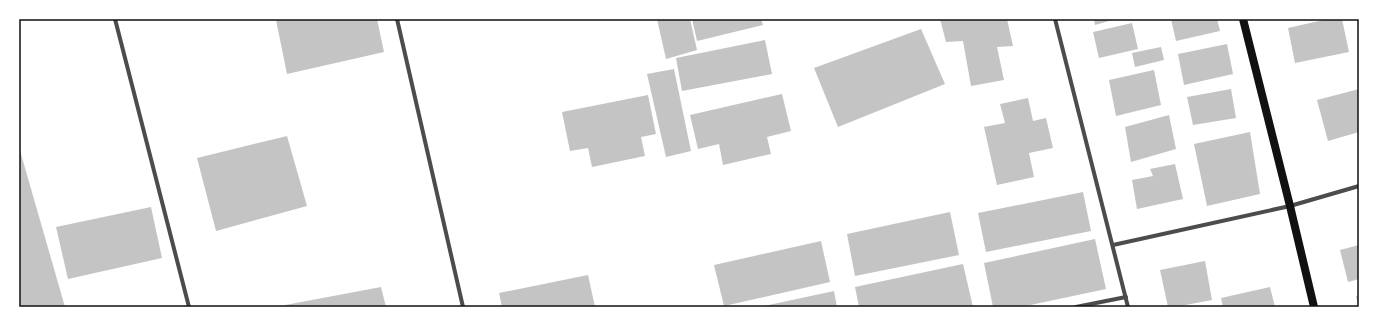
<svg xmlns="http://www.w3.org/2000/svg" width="1378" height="326" font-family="Cabin,sans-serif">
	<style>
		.building { fill: #c4c4c4 }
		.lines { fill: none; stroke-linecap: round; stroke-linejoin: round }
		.minor { stroke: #4c4c4c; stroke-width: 4 }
		.secondary { stroke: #111; stroke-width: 8 }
		.neatline { fill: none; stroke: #111; stroke-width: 1.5 }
	</style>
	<rect width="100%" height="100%" fill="#fff"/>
	<g class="building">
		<path d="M281 19H377L384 52 287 74 276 20Z"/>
		<path d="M657 19H690L697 50 666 59Z"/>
		<path d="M692 19H761L763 25 697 41Z"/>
		<path d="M940 19H1007L1013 46 997 47 1004 80 971 86 963 41 946 42Z"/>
		<path d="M1094 19H1116L1095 25Z"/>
		<path d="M1171 19H1217L1220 31 1176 41Z"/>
		<path d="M1328 19H1342L1349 52 1295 63 1288 28Z"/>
		<path d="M1132 23 1138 49 1099 58 1093 32Z"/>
		<path d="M921 29 945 84 838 127 814 68Z"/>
		<path d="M765 40 772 74 682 91 676 58Z"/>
		<path d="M1227 44 1233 74 1184 85 1178 54Z"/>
		<path d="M1161 47 1164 60 1135 67 1132 53Z"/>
		<path d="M674 69 691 151 666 157 647 74Z"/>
		<path d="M1154 70 1161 105 1116 116 1109 80Z"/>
		<path d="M1231 89 1236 118 1193 125 1187 97Z"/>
		<path d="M1359 89V132L1328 141 1317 100Z"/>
		<path d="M782 94 791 131 767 137 771 154 723 165 719 144 698 149 690 115Z"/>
		<path d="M648 95 656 134 641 137 645 156 592 167 588 148 570 151 562 112Z"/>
		<path d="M1028 98 1033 121 1046 118 1053 148 1029 153 1034 177 997 185 984 127 1005 123 1000 104Z"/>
		<path d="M1169 115 1176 149 1131 162 1125 127Z"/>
		<path d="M1250 132 1260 194 1207 206 1194 144Z"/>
		<path d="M287 136 307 206 216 231 197 158Z"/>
		<path d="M19 147 65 307H19Z"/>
		<path d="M1175 164 1183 199 1137 209 1132 180 1153 176 1150 169Z"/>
		<path d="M1083 192 1091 231 986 252 978 213Z"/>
		<path d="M151 207 162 258 68 279 56 227Z"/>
		<path d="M950 212 959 255 855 276 847 234Z"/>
		<path d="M1095 239 1106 289 1021 307H993L984 263Z"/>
		<path d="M821 241 830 282 724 306 714 265Z"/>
		<path d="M1359 245V279L1348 282 1340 250Z"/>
		<path d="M1205 261 1212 300 1175 307H1168L1160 270Z"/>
		<path d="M963 264 973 307H859L855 287Z"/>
		<path d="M588 275 595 307H502L499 293Z"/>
		<path d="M381 287 386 307H280V306Z"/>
		<path d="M1270 287 1275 307H1223L1221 298Z"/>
		<path d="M834 291 837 307H765L764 306Z"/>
		<path d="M1359 295V307L1356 296Z"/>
	</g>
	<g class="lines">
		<g class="minor">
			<path d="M115 19 189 307"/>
			<path d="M397 19 463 307"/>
			<path d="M1055 19 1128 307"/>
			<path d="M1113 245 1290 206 1359 186"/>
			<path d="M1076 307 1126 297"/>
		</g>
		<path class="secondary" d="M1243 19 1290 206 1314 307"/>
	</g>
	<rect width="1378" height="326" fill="none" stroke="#ffffff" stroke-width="40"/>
	<rect x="20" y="20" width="1338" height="286" class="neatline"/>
</svg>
